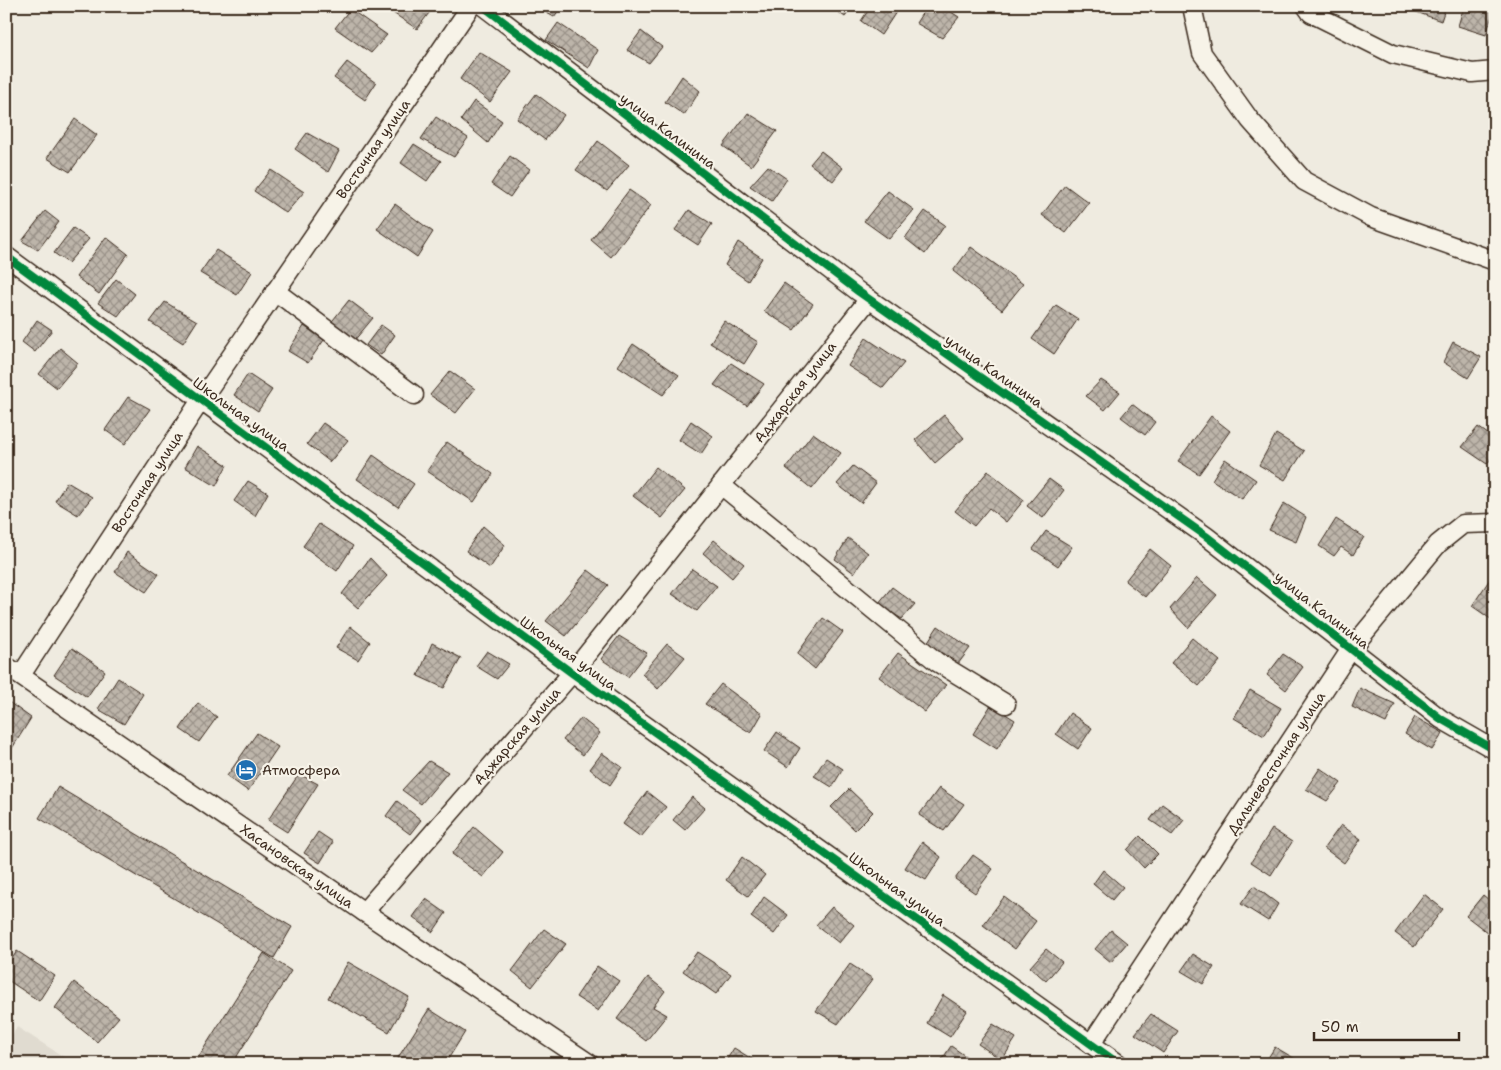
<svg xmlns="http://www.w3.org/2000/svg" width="1501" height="1070" font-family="'Shantell Sans',sans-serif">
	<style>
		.built { fill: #e0dbd0 }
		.building { fill: url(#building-cross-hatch); stroke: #3b2a1e }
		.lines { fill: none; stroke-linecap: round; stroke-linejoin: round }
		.street-casing { stroke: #3b2a1e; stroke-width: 21 }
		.street { stroke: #f7f3e8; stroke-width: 18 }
		.cycleway-casing { stroke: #f7f3e8; stroke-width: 11 }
		.cycleway { stroke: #00873e; stroke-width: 8 }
		.labels { text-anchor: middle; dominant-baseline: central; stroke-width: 4.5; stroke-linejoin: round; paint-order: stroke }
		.street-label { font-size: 14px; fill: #3b2a1e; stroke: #f7f3e8 }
		.poi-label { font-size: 14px; fill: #3b2a1e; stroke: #f7f3e8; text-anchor: start }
	</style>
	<defs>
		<pattern id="building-cross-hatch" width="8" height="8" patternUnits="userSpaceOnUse" patternTransform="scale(1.25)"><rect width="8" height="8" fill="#bdb5aa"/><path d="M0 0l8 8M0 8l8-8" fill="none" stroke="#9b938a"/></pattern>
	</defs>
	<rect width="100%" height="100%" fill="#efebe0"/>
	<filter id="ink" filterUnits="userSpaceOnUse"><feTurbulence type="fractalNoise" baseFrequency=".02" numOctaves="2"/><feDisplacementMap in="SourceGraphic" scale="10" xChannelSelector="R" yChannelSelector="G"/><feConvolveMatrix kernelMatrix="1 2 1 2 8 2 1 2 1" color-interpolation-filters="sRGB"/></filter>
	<g filter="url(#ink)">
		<path class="built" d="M17 1027 75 1064H6V1044Z"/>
		<g class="building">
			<path d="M388 6H428L432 9 417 29 387 9Z"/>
			<path d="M534 6H562L554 17Z"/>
			<path d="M830 6H853L845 17Z"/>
			<path d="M871 6H894L898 9 881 35 861 21Z"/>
			<path d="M927 6H942L959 17 942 38 916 23Z"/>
			<path d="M1412 6H1446L1441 21 1411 10Z"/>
			<path d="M1464 6H1495L1486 35 1458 26Z"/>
			<path d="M350 9 387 35 371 53 335 28Z"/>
			<path d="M558 23 598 50 589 68 546 40Z"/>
			<path d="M641 31 662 47 649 63 627 50Z"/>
			<path d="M479 52 512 72 490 102 460 79Z"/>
			<path d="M347 62 376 83 365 100 334 78Z"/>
			<path d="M682 76 700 91 684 115 665 102Z"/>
			<path d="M536 94 564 115 545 140 517 119Z"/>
			<path d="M474 101 502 121 488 143 461 120Z"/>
			<path d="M748 113 777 131 751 166 723 146Z"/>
			<path d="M436 117 468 138 454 157 421 139Z"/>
			<path d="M75 119 97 135 70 172 47 158Z"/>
			<path d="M307 133 339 151 328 172 295 149Z"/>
			<path d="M598 141 629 165 607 191 576 170Z"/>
			<path d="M414 144 441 161 427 181 401 163Z"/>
			<path d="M821 151 843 168 833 181 810 164Z"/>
			<path d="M510 156 529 170 510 197 491 184Z"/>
			<path d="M768 166 787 179 772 201 750 186Z"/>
			<path d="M271 170 304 192 286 213 254 191Z"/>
			<path d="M1065 185 1089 203 1066 233 1042 215Z"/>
			<path d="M629 190 651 205 611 257 591 240Z"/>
			<path d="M888 191 914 210 889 239 864 221Z"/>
			<path d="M395 204 433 232 417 257 377 229Z"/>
			<path d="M689 210 712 224 698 245 675 230Z"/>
			<path d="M45 211 59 222 38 250 22 241Z"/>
			<path d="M925 211 945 225 925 254 905 238Z"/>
			<path d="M73 228 89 239 68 263 54 253Z"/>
			<path d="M106 237 128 254 99 294 76 277Z"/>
			<path d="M738 242 762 258 748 281 725 265Z"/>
			<path d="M971 247 1023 284 1002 310 953 271Z"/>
			<path d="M216 250 252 272 237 295 200 273Z"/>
			<path d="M116 279 135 294 118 316 98 303Z"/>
			<path d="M784 283 813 304 794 330 764 311Z"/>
			<path d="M349 300 373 318 353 342 329 325Z"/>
			<path d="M165 302 197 321 183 343 150 322Z"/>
			<path d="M1056 305 1078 319 1054 354 1032 339Z"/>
			<path d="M37 320 52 330 35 352 22 342Z"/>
			<path d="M724 321 758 342 744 364 710 343Z"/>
			<path d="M381 325 395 335 381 355 366 345Z"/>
			<path d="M304 326 324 340 308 363 288 351Z"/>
			<path d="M866 338 904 363 883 388 848 366Z"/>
			<path d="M1453 342 1481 357 1468 378 1443 362Z"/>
			<path d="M633 344 679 375 663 395 618 366Z"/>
			<path d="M60 348 78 363 57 388 39 374Z"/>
			<path d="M731 363 764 384 747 406 714 385Z"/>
			<path d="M450 371 475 389 456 413 430 395Z"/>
			<path d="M248 374 272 390 258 411 234 395Z"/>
			<path d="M1101 380 1120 392 1105 410 1086 396Z"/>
			<path d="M128 397 150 409 125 444 105 430Z"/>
			<path d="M1132 404 1155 422 1145 435 1121 417Z"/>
			<path d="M944 415 964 438 935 463 915 440Z"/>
			<path d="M1211 416 1230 431 1199 474 1178 461Z"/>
			<path d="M691 421 713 436 701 454 679 440Z"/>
			<path d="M323 423 348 440 330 462 307 444Z"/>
			<path d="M1478 427 1495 439V454L1487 464 1462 447Z"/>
			<path d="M813 433 841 453 812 489 786 468Z"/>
			<path d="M1276 434 1304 451 1285 480 1259 465Z"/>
			<path d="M447 442 493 474 474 502 427 471Z"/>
			<path d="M197 446 227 465 216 486 185 467Z"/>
			<path d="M373 455 414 484 398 507 357 479Z"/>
			<path d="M1225 459 1256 480 1242 499 1212 480Z"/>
			<path d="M853 466 876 483 861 503 837 484Z"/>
			<path d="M656 467 685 490 662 518 633 496Z"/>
			<path d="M988 471 1024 500 1006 522 989 508 974 526 955 511Z"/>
			<path d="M1049 479 1064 490 1043 518 1027 506Z"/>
			<path d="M248 481 268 493 255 516 234 501Z"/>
			<path d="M67 482 92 497 78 515 55 501Z"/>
			<path d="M1284 503 1306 517 1296 542 1269 530Z"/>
			<path d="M1336 519 1364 537 1353 555 1341 547 1334 556 1319 546Z"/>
			<path d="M319 524 353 546 337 571 303 546Z"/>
			<path d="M483 526 505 545 490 568 466 551Z"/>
			<path d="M1046 531 1072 547 1058 566 1033 549Z"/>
			<path d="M848 538 868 553 854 573 835 559Z"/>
			<path d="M714 540 744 564 732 578 703 553Z"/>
			<path d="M1150 549 1171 566 1145 597 1125 581Z"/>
			<path d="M127 552 159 574 146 592 115 572Z"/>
			<path d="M370 558 387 576 358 608 342 594Z"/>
			<path d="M692 569 717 586 697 611 672 594Z"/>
			<path d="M588 570 608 585 566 636 546 621Z"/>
			<path d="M1494 573 1495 574V622L1472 606Z"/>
			<path d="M1197 578 1217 595 1188 628 1170 609Z"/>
			<path d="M892 587 915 604 902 619 878 604Z"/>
			<path d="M823 618 843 632 815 669 797 654Z"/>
			<path d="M350 626 370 642 358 660 336 648Z"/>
			<path d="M938 626 970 648 958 664 927 643Z"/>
			<path d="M619 636 647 653 628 677 601 659Z"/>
			<path d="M1192 638 1220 661 1199 686 1171 663Z"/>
			<path d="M432 643 461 658 444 688 418 676Z"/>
			<path d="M667 644 685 657 658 689 642 674Z"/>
			<path d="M72 648 105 671 87 697 54 675Z"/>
			<path d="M487 651 509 664 497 679 476 666Z"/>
			<path d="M898 653 946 685 925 712 879 677Z"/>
			<path d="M1283 654 1303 667 1286 690 1267 675Z"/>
			<path d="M118 678 143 694 124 724 98 709Z"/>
			<path d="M721 684 762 714 751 733 705 704Z"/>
			<path d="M1360 688 1395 704 1386 723 1352 707Z"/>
			<path d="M1250 690 1281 708 1264 736 1234 718Z"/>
			<path d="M6 700 31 718 6 758Z"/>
			<path d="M198 703 217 717 199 742 180 729Z"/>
			<path d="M991 705 1015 720 997 749 973 734Z"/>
			<path d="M1070 713 1092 728 1078 749 1056 734Z"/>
			<path d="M1415 717 1443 733 1432 750 1405 734Z"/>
			<path d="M581 718 600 733 583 755 563 740Z"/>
			<path d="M777 732 800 748 788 767 764 751Z"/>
			<path d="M257 733 278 747 248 791 227 776Z"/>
			<path d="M602 753 622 767 610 785 590 769Z"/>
			<path d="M826 758 843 769 832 787 814 776Z"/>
			<path d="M429 761 448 772 421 804 402 790Z"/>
			<path d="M1320 768 1341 783 1327 801 1306 789Z"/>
			<path d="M299 774 318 784 287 832 268 820Z"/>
			<path d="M58 787 292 927 274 958 39 818Z"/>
			<path d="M939 788 964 804 944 831 919 815Z"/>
			<path d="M849 789 873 812 855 830 831 807Z"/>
			<path d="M647 792 666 807 641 837 623 824Z"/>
			<path d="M692 797 705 808 685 830 673 820Z"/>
			<path d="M397 801 421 820 410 834 386 816Z"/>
			<path d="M1162 804 1184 820 1172 835 1150 820Z"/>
			<path d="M1341 825 1361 839 1344 863 1324 848Z"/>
			<path d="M474 827 503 852 483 877 452 854Z"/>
			<path d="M1272 829 1292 842 1271 875 1251 862Z"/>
			<path d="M318 832 333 842 320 863 304 853Z"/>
			<path d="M1140 836 1158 854 1144 868 1127 850Z"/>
			<path d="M922 842 941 857 926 880 905 868Z"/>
			<path d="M973 855 993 869 975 893 955 879Z"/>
			<path d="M742 857 765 875 748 896 726 880Z"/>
			<path d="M1103 870 1123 887 1112 900 1093 884Z"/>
			<path d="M1254 886 1278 904 1268 921 1241 904Z"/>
			<path d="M1424 894 1443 909 1414 947 1395 933Z"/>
			<path d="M1483 895 1495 905V933L1492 936 1466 916Z"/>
			<path d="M764 897 788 915 774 934 751 917Z"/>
			<path d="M1004 897 1036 921 1015 949 983 925Z"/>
			<path d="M426 899 446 913 433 932 413 917Z"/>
			<path d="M832 907 854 925 839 943 816 925Z"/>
			<path d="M544 929 566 944 532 987 512 971Z"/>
			<path d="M1111 930 1127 943 1111 962 1095 949Z"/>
			<path d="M1046 949 1062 962 1046 981 1030 967Z"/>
			<path d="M17 951 55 976 39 1001 6 979V968Z"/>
			<path d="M697 952 731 974 716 994 683 971Z"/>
			<path d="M264 953 291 971 232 1064H194Z"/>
			<path d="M1193 954 1214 967 1203 984 1181 971Z"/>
			<path d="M348 962 409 997 389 1032 328 998Z"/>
			<path d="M850 964 873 979 838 1024 816 1011Z"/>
			<path d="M597 966 619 981 598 1011 576 997Z"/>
			<path d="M648 977 665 991 653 1007 667 1015 646 1041 617 1019Z"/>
			<path d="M74 982 119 1017 97 1042 55 1008Z"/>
			<path d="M943 995 967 1011 950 1037 927 1023Z"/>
			<path d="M429 1009 465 1032 445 1064H394Z"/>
			<path d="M1151 1014 1178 1031 1163 1053 1135 1034Z"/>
			<path d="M993 1024 1016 1038 1002 1060 978 1044Z"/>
			<path d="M951 1046 971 1060 968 1064H939Z"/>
			<path d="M1275 1047 1297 1060 1294 1064H1264Z"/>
			<path d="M734 1048 760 1064H724Z"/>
		</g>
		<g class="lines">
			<g class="street-casing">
				<g id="street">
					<path d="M483 6 859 292 1206 536 1441 719 1495 750"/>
					<path d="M1192 6 1202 53 1250 120 1304 181 1371 217 1495 261"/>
					<path d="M1306 6 1311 13 1393 54 1472 73 1495 71"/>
					<path d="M6 256 572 673 1119 1064"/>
					<path d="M275 291 414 395"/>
					<path d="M721 485 937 662 1006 704"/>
					<path d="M6 666 364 912 590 1064"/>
					<path d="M21 675 201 400 471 6"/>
					<path d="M364 912 572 673 869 299"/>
					<path d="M1091 1044 1351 649 1438 544 1463 524 1495 523"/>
				</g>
			</g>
			<use href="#street" class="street"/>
			<g class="cycleway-casing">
				<g id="cycleway">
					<path d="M483 6 859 292 1206 536 1441 719 1495 750"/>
					<path d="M6 256 572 673 1119 1064"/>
				</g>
			</g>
			<use href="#cycleway" class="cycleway"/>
		</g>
	</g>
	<defs>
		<g id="hotel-disc" transform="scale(1.125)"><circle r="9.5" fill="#1f6fb2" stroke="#f7f3e8"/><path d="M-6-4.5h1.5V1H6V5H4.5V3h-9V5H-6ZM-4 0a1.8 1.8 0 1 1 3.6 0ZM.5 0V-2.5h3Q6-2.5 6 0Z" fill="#fff"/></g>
	</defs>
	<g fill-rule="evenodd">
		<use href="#hotel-disc" x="246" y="770"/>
	</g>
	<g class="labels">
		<g class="street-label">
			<text transform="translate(668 131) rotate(37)">улица Калинина</text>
			<text transform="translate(373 149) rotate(-55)">Восточная улица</text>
			<text transform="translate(994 371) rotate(35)">улица Калинина</text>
			<text transform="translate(795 392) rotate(-52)">Аджарская улица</text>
			<text transform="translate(241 414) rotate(36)">Школьная улица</text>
			<text transform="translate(147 482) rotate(-57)">Восточная улица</text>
			<text transform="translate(1322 610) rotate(38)">улица Калинина</text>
			<text transform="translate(568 653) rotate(36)">Школьная улица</text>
			<text transform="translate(517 736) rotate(-49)">Аджарская улица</text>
			<text transform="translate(1276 763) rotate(-57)">Дальневосточная улица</text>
			<text transform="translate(297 866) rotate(35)">Хасановская улица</text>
			<text transform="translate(897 889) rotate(36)">Школьная улица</text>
		</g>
		<g class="poi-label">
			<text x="262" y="770">Атмосфера</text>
		</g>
	</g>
	<rect width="1501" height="1070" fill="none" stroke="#f7f3e8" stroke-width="25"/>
	<rect x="12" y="12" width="1476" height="1045" fill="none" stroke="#3b2a1e" stroke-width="2" filter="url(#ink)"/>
	<path d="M1314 1032v8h145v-8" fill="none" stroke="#3b2a1e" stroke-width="2.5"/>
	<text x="1321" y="1032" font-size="15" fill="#3b2a1e" stroke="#f7f3e8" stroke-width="4" paint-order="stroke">50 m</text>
</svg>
